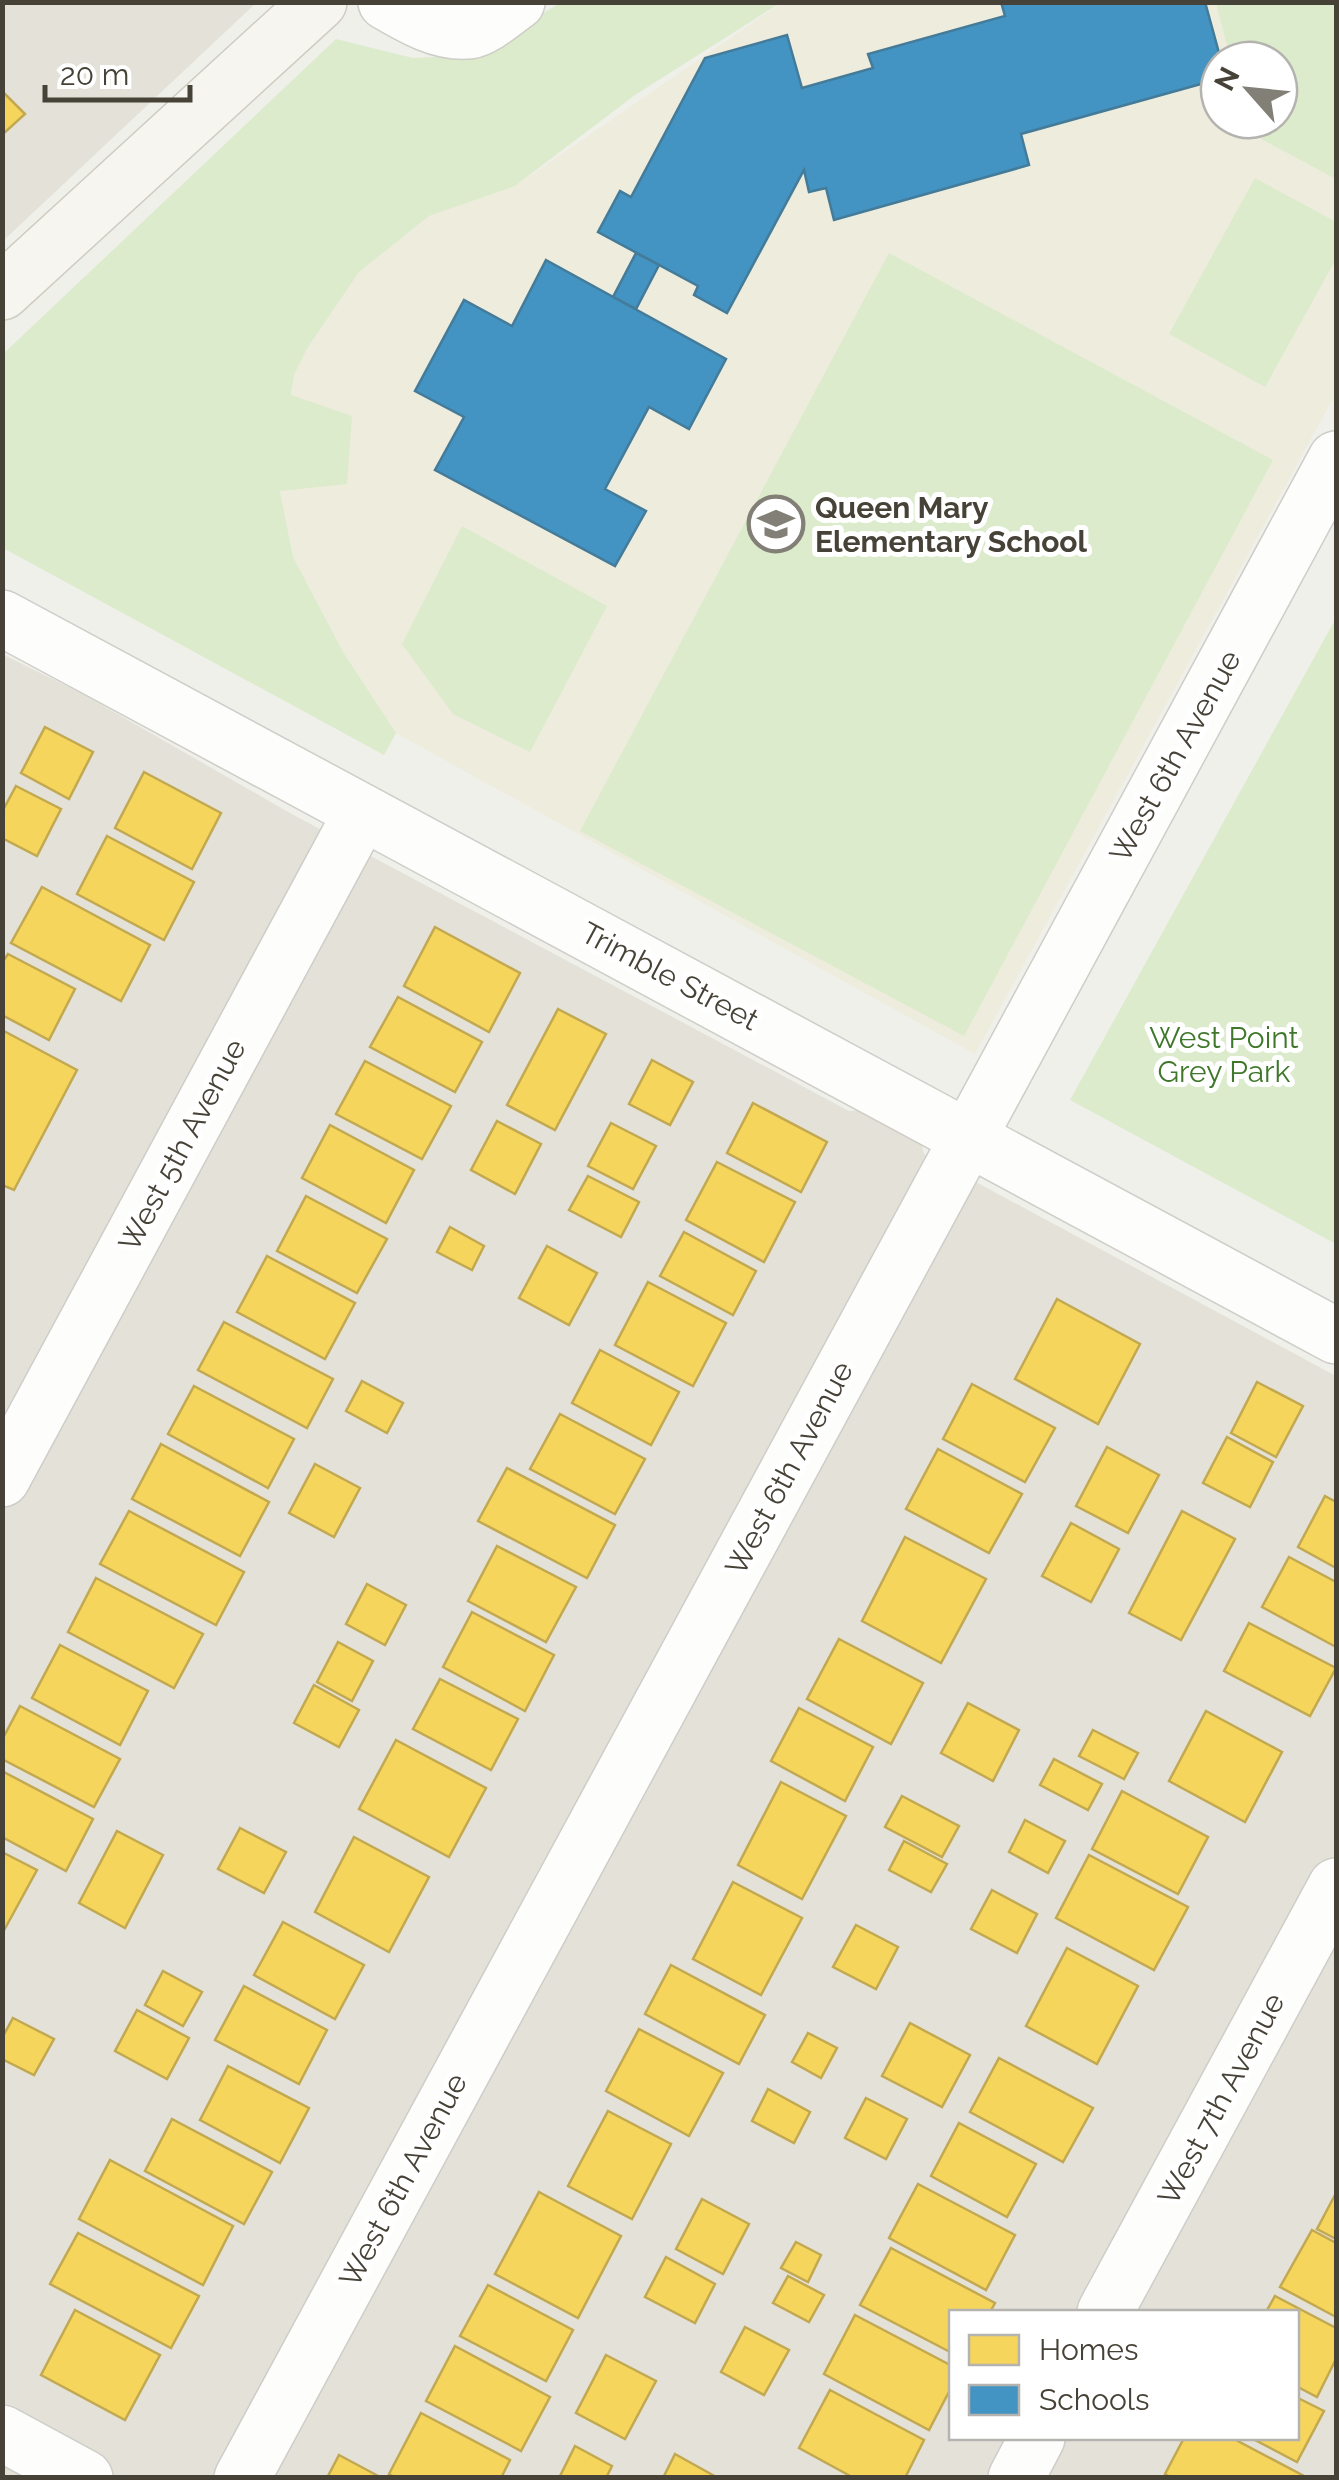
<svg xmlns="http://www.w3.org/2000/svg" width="1339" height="2480" font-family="Raleway,sans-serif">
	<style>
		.residential { fill: #e4e2d8; fill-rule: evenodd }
		.education { fill: #eeecdd; fill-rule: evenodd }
		.green { fill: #dbebcb }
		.homes { fill: #f6d55c; stroke: #c2a951; stroke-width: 2.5 }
		.schools { fill: #4393c3; stroke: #447b99; stroke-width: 2.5 }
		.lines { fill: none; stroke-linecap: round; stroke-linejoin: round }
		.street-casing { stroke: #cecdc8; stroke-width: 58 }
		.secondary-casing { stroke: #cfcdc2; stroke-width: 58 }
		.street { stroke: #fdfdfc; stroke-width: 55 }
		.secondary { stroke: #f6f5ef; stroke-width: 55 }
		.labels { text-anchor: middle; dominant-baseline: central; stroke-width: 10; stroke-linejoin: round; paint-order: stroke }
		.poi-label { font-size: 30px; font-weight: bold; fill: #474237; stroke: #fff; text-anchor: start }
		.street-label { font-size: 30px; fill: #474237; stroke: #fff }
		.park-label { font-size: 30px; fill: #3f772b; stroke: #fff }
	</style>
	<rect width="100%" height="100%" fill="#f0f0eb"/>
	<g class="residential">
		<path d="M3 3H256L3 241Z"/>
		<path d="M2 654 81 693 290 813 849 1111 873 1110 921 1141 924 1154 1336 1376V2477H3ZM952 2312H1296V2438H952Z"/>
	</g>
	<path class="education" d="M781 3H1336V393L975 1054 396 733 343 652 293 557 280 490 294 375 308 347 359 272 429 216 515 186ZM1219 60H1279V120H1219Z"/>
	<g class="green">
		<path d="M560 3H780L635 95 515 186 429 216 359 272 308 347 294 375 291 395 352 416 347 484 280 491 293 557 343 652 396 733 384 755 3 548V354L336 39 413 58 475 55Z"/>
		<path d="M1216 3H1336V179L1252 134 1248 120H1279V60H1231Z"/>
		<path d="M1255 178 1336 222V259L1265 387 1169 334Z"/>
		<path d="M889 253 1273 460 964 1036 580 831Z"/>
		<path d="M462 526 607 606 530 752 453 714 402 644Z"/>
		<path d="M1336 618V1244L1070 1100Z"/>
	</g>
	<g class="homes">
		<path d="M2 91 25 114 2 135Z"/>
		<path d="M45 727 93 752 69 799 21 773Z"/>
		<path d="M144 772 221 813 192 869 115 828Z"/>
		<path d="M16 786 61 809 37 856 2 838V812Z"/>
		<path d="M107 836 194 882 164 940 77 894Z"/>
		<path d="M42 887 150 945 121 1001 11 943Z"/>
		<path d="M435 927 520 973 489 1032 404 986Z"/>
		<path d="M8 954 75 989 49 1040 2 1015V963Z"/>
		<path d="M398 997 482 1042 455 1092 370 1047Z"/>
		<path d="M558 1009 606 1034 555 1130 507 1105Z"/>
		<path d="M2 1030 77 1070 14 1190 2 1185Z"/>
		<path d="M652 1060 693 1082 670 1125 629 1104Z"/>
		<path d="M365 1061 451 1106 422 1159 336 1114Z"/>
		<path d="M753 1103 827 1142 801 1192 727 1153Z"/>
		<path d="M497 1121 541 1144 515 1194 471 1170Z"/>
		<path d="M611 1123 656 1146 633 1189 588 1166Z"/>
		<path d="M330 1125 414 1170 386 1223 302 1178Z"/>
		<path d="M717 1162 795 1202 764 1262 686 1220Z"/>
		<path d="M588 1176 639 1202 621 1237 569 1210Z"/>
		<path d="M306 1196 387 1239 357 1293 277 1251Z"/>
		<path d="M450 1227 484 1246 472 1270 437 1252Z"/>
		<path d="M684 1232 756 1271 733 1315 660 1276Z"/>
		<path d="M547 1246 597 1273 569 1325 519 1298Z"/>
		<path d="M267 1256 355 1303 325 1359 237 1312Z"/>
		<path d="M648 1282 726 1323 693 1386 615 1345Z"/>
		<path d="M1057 1299 1140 1344 1098 1424 1015 1379Z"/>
		<path d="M224 1322 333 1379 307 1428 198 1370Z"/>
		<path d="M600 1350 679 1392 651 1445 572 1403Z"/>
		<path d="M362 1381 403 1403 387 1433 346 1411Z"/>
		<path d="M1257 1382 1303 1406 1276 1457 1231 1433Z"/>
		<path d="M972 1384 1055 1428 1025 1482 943 1439Z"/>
		<path d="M194 1386 294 1439 268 1488 168 1434Z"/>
		<path d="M560 1414 645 1459 615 1514 530 1469Z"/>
		<path d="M1227 1437 1273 1462 1250 1507 1203 1483Z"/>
		<path d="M161 1444 269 1502 240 1556 132 1499Z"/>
		<path d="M1107 1447 1159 1475 1128 1533 1076 1506Z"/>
		<path d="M938 1449 1022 1494 989 1553 906 1509Z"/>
		<path d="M315 1464 360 1488 334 1537 289 1513Z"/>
		<path d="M507 1468 615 1525 587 1578 478 1521Z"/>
		<path d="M1325 1496 1336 1502V1568L1298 1547Z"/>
		<path d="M129 1511 244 1572 216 1625 100 1564Z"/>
		<path d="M1182 1511 1235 1539 1181 1640 1129 1613Z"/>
		<path d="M1071 1523 1119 1549 1091 1602 1042 1576Z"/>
		<path d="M905 1537 986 1579 941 1663 862 1621Z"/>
		<path d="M497 1546 576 1587 546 1642 468 1601Z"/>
		<path d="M1289 1557 1336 1582V1647L1262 1607Z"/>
		<path d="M96 1578 203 1634 174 1688 68 1632Z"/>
		<path d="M367 1584 406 1605 385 1645 346 1624Z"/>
		<path d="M472 1612 554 1655 525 1711 443 1667Z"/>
		<path d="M1249 1623 1336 1668 1310 1716 1224 1671Z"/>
		<path d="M839 1639 923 1683 891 1744 807 1699Z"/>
		<path d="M338 1642 373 1661 352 1701 317 1682Z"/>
		<path d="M60 1645 148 1691 120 1745 32 1698Z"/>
		<path d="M440 1679 518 1719 491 1770 413 1729Z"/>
		<path d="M314 1685 359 1710 339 1747 294 1723Z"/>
		<path d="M968 1703 1019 1730 993 1781 941 1753Z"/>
		<path d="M20 1706 120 1759 94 1807 2 1759V1740Z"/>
		<path d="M799 1708 873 1747 845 1801 771 1761Z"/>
		<path d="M1206 1711 1282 1752 1245 1822 1169 1781Z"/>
		<path d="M1093 1730 1138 1753 1124 1779 1079 1756Z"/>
		<path d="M396 1740 486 1788 449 1857 359 1809Z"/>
		<path d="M1054 1759 1102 1784 1088 1810 1040 1785Z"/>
		<path d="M2 1771 93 1819 66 1871 2 1837Z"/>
		<path d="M781 1782 846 1816 802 1899 738 1865Z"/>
		<path d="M1122 1791 1208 1837 1178 1894 1092 1849Z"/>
		<path d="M902 1796 959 1826 942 1857 885 1827Z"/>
		<path d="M1025 1820 1065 1841 1048 1873 1009 1852Z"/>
		<path d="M240 1828 286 1852 264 1893 218 1869Z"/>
		<path d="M117 1831 163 1855 125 1928 79 1903Z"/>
		<path d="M354 1837 429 1877 389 1952 315 1912Z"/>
		<path d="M904 1841 947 1864 931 1892 889 1870Z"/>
		<path d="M2 1852 37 1870 2 1934Z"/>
		<path d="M1089 1855 1188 1907 1154 1970 1056 1918Z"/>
		<path d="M733 1882 802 1918 761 1995 693 1959Z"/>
		<path d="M992 1890 1037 1914 1017 1953 971 1929Z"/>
		<path d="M283 1922 364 1965 335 2019 254 1975Z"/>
		<path d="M856 1925 898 1947 876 1989 833 1967Z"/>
		<path d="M1067 1948 1138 1986 1097 2064 1026 2026Z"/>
		<path d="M671 1965 765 2015 739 2064 645 2014Z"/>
		<path d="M163 1971 202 1992 183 2026 145 2005Z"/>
		<path d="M244 1986 327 2030 299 2084 215 2040Z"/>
		<path d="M137 2010 189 2038 167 2079 115 2051Z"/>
		<path d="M13 2018 54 2039 34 2075 2 2059V2038Z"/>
		<path d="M910 2023 970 2055 942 2107 882 2076Z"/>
		<path d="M639 2029 723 2073 689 2136 606 2091Z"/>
		<path d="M808 2033 837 2048 821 2078 792 2062Z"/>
		<path d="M999 2058 1093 2108 1063 2162 970 2112Z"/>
		<path d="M228 2066 309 2108 280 2163 200 2120Z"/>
		<path d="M768 2089 810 2112 794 2143 752 2121Z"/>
		<path d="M866 2098 907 2119 886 2159 845 2138Z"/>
		<path d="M608 2111 671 2144 632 2219 568 2186Z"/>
		<path d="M172 2119 272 2172 244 2224 145 2171Z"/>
		<path d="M959 2123 1036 2164 1007 2217 931 2176Z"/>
		<path d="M110 2160 233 2226 203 2285 79 2219Z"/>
		<path d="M918 2184 1015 2235 986 2290 889 2238Z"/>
		<path d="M539 2192 621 2236 578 2318 495 2274Z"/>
		<path d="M1336 2193V2239L1317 2229Z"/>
		<path d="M702 2199 749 2224 723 2274 676 2249Z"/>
		<path d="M1312 2230 1336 2243V2317L1280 2287Z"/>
		<path d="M78 2233 199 2296 171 2348 50 2284Z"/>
		<path d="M796 2242 821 2255 808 2282 781 2268Z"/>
		<path d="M891 2248 995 2303 990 2312H952V2353L860 2305Z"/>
		<path d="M666 2257 715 2284 695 2323 645 2297Z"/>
		<path d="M788 2276 824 2295 809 2322 773 2303Z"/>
		<path d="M488 2285 573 2330 546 2381 460 2336Z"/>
		<path d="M1275 2296 1336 2328V2359L1317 2397 1296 2386V2312H1266Z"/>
		<path d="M75 2310 160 2355 125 2420 41 2375Z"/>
		<path d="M855 2315 952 2366V2386L929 2430 824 2374Z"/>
		<path d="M745 2327 789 2350 764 2395 721 2372Z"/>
		<path d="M455 2346 550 2397 521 2451 426 2401Z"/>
		<path d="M606 2355 656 2381 625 2439 576 2413Z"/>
		<path d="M830 2390 924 2440 905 2478H854L799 2448Z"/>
		<path d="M1296 2397 1324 2411 1297 2462 1251 2438H1296Z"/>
		<path d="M421 2413 510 2460 501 2478H396L389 2474Z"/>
		<path d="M1184 2438H1232L1308 2478H1172L1165 2474Z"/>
		<path d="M575 2446 612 2466 606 2478H559Z"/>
		<path d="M675 2454 718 2478H663Z"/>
		<path d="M339 2455 382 2478H327Z"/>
	</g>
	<g class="schools">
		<path d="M1001 2H1205L1221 60 1219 79 1021 134 1029 165 834 220 826 188 809 192 804 170 727 313 694 295 698 286 598 232 620 191 631 197 705 58 787 35 802 88 873 68 868 54 1005 16Z"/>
		<path d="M636 253 659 265 636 309 613 297Z"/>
		<path d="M546 260 726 359 689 429 649 407 605 489 646 511 615 566 435 470 464 417 415 391 464 300 512 326Z"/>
	</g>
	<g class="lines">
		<g class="street-casing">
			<g id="street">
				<path d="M386 2C410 16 440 34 469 31 484 29 504 11 517 2"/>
				<path d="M2 618 1336 1336"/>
				<path d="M2 1479 362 812"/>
				<path d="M1105 2312 1336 1886"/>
				<path d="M2 2433 85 2478"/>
				<path d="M242 2478 1336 459"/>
				<path d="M1016 2478 1037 2438"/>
			</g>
		</g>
		<g class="secondary-casing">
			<path id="secondary" d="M2 292 319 2"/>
		</g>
		<use href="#street" class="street"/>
		<use href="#secondary" class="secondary"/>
	</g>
	<defs>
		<g id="school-ring" transform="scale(2.875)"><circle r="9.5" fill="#fff" stroke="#827f76" stroke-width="1.5"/><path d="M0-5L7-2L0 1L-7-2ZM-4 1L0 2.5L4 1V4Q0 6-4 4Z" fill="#827f76"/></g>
	</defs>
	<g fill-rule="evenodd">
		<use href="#school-ring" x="776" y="524"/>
	</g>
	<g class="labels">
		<g class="poi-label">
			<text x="815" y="507">Queen Mary<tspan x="815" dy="34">Elementary School</tspan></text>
		</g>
		<g class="street-label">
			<text transform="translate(1175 756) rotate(-61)">West 6th Avenue</text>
			<text transform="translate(670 976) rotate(28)">Trimble Street</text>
			<text transform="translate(182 1145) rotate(-62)">West 5th Avenue</text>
			<text transform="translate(789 1468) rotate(-62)">West 6th Avenue</text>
			<text transform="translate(1221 2099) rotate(-62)">West 7th Avenue</text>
			<text transform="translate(403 2180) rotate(-62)">West 6th Avenue</text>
		</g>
		<g class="park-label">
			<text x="1224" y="1037">West Point<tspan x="1224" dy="34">Grey Park</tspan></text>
		</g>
	</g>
	<rect width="1339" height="2480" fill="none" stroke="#474237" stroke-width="10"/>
	<rect x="949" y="2310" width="350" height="130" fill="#ffffff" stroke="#b5b3af" stroke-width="2.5"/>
	<rect x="969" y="2335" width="50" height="30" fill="#f6d55c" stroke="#b5b3af" stroke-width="2.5"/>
	<text x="1039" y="2360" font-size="30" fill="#474237">Homes</text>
	<rect x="969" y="2385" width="50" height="30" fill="#4393c3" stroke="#b5b3af" stroke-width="2.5"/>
	<text x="1039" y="2410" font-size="30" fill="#474237">Schools</text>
	<g transform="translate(1249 90) rotate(297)"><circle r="48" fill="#ffffff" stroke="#b5b3af" stroke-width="2.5"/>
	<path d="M0-8L18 38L0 25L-18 38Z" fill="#827f76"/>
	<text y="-15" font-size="28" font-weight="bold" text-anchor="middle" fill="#474237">N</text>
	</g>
	<path d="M45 85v15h145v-15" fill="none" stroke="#474237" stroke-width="5"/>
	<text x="60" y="85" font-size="30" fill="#474237" stroke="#ffffff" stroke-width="8" paint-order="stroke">20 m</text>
</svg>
